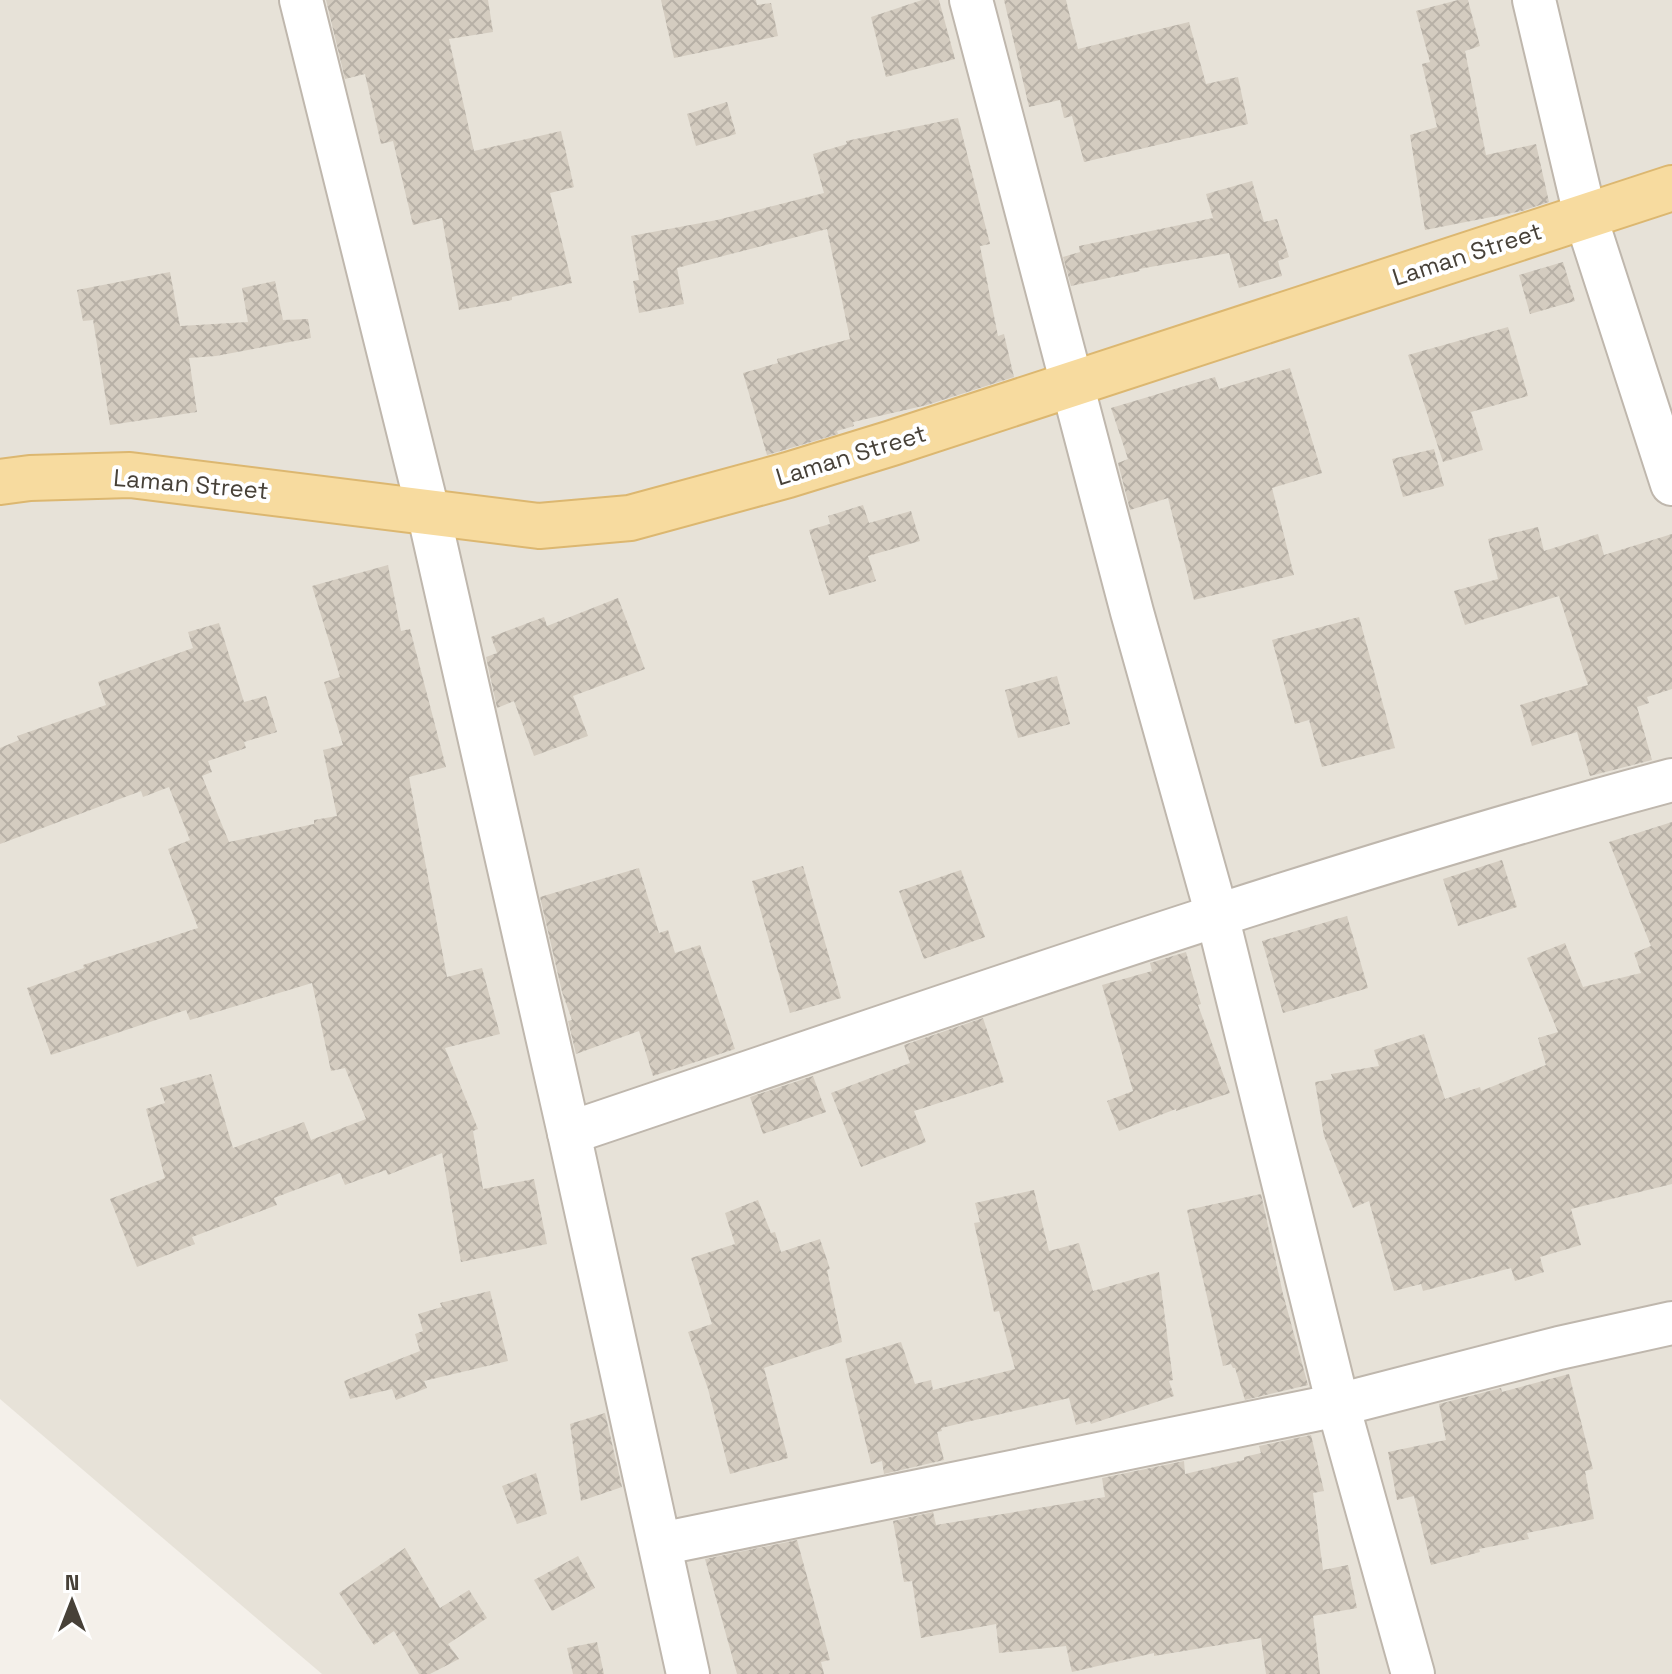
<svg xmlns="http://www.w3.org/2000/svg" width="1672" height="1674" font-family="'Space Grotesk',sans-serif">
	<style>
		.residential { fill: #e7e2d8 }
		.building { fill: url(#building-cross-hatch) }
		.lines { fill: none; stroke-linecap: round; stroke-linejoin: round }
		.minor-casing { stroke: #bfb7ad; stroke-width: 46 }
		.major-casing { stroke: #dcb770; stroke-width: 48 }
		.minor { stroke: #fff; stroke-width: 42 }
		.major { stroke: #f7db9f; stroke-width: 44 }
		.labels { text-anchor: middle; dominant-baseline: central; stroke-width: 8; stroke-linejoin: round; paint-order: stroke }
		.street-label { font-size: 24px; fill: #474138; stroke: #fff }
	</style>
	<defs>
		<pattern id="building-cross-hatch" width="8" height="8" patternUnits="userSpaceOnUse" patternTransform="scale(2)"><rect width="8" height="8" fill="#d4ccc0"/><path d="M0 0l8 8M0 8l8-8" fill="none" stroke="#b7b0a6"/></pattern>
	</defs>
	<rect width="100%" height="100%" fill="#f4f0ea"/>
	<path class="residential" d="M0 0H1672V1674H322L0 1399Z"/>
	<g class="building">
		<path d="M326 0H488L493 32 449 39 474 151 561 131 574 187 550 193 572 283 512 297V300L459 310 442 218 413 225 393 141 381 144 365 74 345 79Z"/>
		<path d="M661 0H756L757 5 771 3 778 36 674 58Z"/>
		<path d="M922 0H939L955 59 886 77 871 17Z"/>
		<path d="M1004 0H1066L1078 49 1189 22 1206 84 1238 77 1248 124 1084 162 1072 116 1064 118 1060 100 1029 107Z"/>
		<path d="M1458 0H1468L1480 46 1465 51 1486 155 1536 144 1549 202 1522 211 1425 230 1410 135 1437 127 1422 64 1430 62 1416 11Z"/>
		<path d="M727 102 736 134 696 146 687 114Z"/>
		<path d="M958 118 990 244 980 246 998 336 1004 334 1014 377 927 405 853 422 854 426 837 431 838 434 767 455 743 373 778 363 777 359 850 339 827 229 677 268 684 304 639 313 633 281 639 280 631 236 717 220 824 193 813 154 847 144 846 141Z"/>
		<path d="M1252 181 1264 222 1277 219 1289 257 1278 261 1282 276 1239 288 1229 253 1139 269 1140 271 1071 286 1063 257 1080 252 1079 246 1213 218 1206 194Z"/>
		<path d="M1563 262 1575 301 1530 314 1519 275Z"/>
		<path d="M170 272 180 326 248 322 242 288 275 281 283 320 308 319 311 338 216 356 189 358 197 412 110 425 93 320 83 321 77 290Z"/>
		<path d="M1508 327 1528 396 1471 412 1483 450 1443 462 1408 355Z"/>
		<path d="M1290 368 1322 473 1272 488 1294 575 1194 600 1168 498 1130 510 1118 463 1128 459 1111 408 1215 377 1219 389Z"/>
		<path d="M1434 449 1444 486 1403 497 1392 459Z"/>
		<path d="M863 505 869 523 911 511 920 541 868 556 876 581 829 595 809 530 830 524 828 516Z"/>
		<path d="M1538 527 1544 551 1598 534 1604 555 1672 534V689L1647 697 1649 703 1637 707 1652 760 1590 776 1577 732 1532 746 1520 705 1588 685 1559 596 1465 625 1454 591 1498 579 1488 539Z"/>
		<path d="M388 565 401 631 410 629 446 767 409 777 447 977 482 968 500 1034 445 1048 478 1129 473 1131 483 1189 534 1179 547 1244 461 1262 442 1153 388 1175 386 1170 345 1185 340 1173 274 1198 277 1205 192 1237 195 1244 137 1267 110 1199 165 1178 146 1109 165 1103 160 1088 211 1074 233 1148 304 1122 311 1140 366 1119 345 1068 331 1071 312 983 190 1020 186 1010 51 1055 27 988 84 968 83 965 198 928 168 849 190 840 169 787 143 797 141 791 0 844V748L19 740 17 736 106 705 98 682 193 648 188 632 219 623 244 702 266 696 277 732 244 742 246 748 208 761 212 772 202 776 229 842 314 824V820L337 816 323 750 343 745 324 682 340 677 312 586Z"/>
		<path d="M618 598 645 669 573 696 588 736 534 756 514 701 497 708 486 657 497 653 491 637 544 617 547 626Z"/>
		<path d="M1359 617 1395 748 1322 767 1309 720 1295 724 1272 640Z"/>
		<path d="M1057 676 1070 724 1018 738 1005 690Z"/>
		<path d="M1672 822V1184L1571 1209 1581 1245 1540 1257 1544 1272 1515 1281 1511 1268 1423 1291 1421 1284 1394 1291 1369 1201 1353 1208 1324 1136 1315 1082 1333 1079 1331 1074 1379 1066 1374 1050 1424 1034 1445 1099 1480 1087 1481 1091 1546 1065 1538 1038 1558 1032 1527 958 1565 943 1583 987 1641 973 1634 953 1651 946 1609 842Z"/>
		<path d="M1502 860 1517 907 1458 926 1443 879Z"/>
		<path d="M803 866 841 998 790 1013 752 881Z"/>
		<path d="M639 868 659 933 668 930 675 953 700 945 735 1049 653 1076 639 1031 576 1054 568 1021 572 1020 562 992 540 897Z"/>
		<path d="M961 870 985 937 924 959 899 891Z"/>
		<path d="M1347 916 1368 988 1283 1013 1262 941Z"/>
		<path d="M1186 952 1201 1004 1198 1005 1230 1093 1176 1111V1109L1119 1131 1107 1101 1133 1091 1102 985 1152 971 1150 963Z"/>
		<path d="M983 1018 1004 1082 914 1111 926 1142 861 1167 831 1093 910 1063 904 1045Z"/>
		<path d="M813 1076 826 1112 763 1134 750 1097Z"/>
		<path d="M1034 1190 1049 1251 1079 1243 1093 1291 1159 1272 1173 1380 1169 1381 1174 1396 1091 1424 1090 1421 1076 1425 1069 1398 941 1428 942 1431 937 1432 944 1460 884 1474 882 1461 871 1464 845 1359 901 1342 915 1384 931 1380 933 1390 1015 1369 999 1311 994 1312 974 1223 980 1222 975 1203Z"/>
		<path d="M1261 1194 1283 1294 1308 1385 1245 1400 1235 1368H1233L1231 1364 1223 1366 1187 1210Z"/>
		<path d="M758 1200 771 1233 775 1232 781 1252 820 1239 830 1269 827 1270 842 1342 764 1368 788 1458 730 1474 708 1389 688 1332 712 1324 691 1258 735 1244 725 1213Z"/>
		<path d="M490 1291 508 1361 424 1381 427 1388 396 1400 392 1389 350 1399 344 1381 420 1351 415 1334 423 1331 418 1314 442 1307 440 1303Z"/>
		<path d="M1569 1374 1593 1469 1585 1471 1594 1519 1527 1533 1529 1539 1479 1549 1480 1552 1431 1565 1414 1496 1397 1500 1388 1452 1446 1440 1439 1404 1501 1388 1502 1392Z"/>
		<path d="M605 1413 622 1487 581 1501 570 1424Z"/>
		<path d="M1311 1435 1324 1491 1313 1493 1323 1570 1348 1565 1357 1608 1313 1616 1320 1674H1266L1261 1638 1154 1656V1653L1072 1672 1066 1646 999 1653 996 1624 921 1638 912 1581 904 1582 893 1521 933 1512 936 1525 1105 1497 1102 1478 1184 1461 1185 1474 1244 1460V1457L1261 1453 1259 1446Z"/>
		<path d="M536 1473 547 1514 517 1524 502 1486Z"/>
		<path d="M797 1540 830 1660 821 1662 824 1674H737L705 1559Z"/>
		<path d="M405 1548 440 1608 469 1590 487 1618 448 1644 459 1659 430 1674H419L394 1631 374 1645 339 1593Z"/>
		<path d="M578 1556 595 1588 552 1611 534 1580Z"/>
		<path d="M597 1642 604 1674H573L567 1648Z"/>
	</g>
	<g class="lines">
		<g class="minor-casing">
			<g id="minor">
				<path d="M301 0 428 511 569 1133 688 1674"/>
				<path d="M971 0 1132 612 1217 915 1338 1405 1413 1674"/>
				<path d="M1534 0 1585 215 1672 484"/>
				<path d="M569 1133C935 1010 1299 880 1672 780"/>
				<path d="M660 1544 1338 1405 1559 1348 1672 1323"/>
			</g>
		</g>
		<g class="major-casing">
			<path id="major" d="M0 482 30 478 130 475 539 526 630 518 788 475 892 443 1672 188"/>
		</g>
		<use href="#minor" class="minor"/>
		<use href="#major" class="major"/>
	</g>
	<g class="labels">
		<g class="street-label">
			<text transform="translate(1467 254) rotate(-18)">Laman Street</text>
			<text transform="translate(851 455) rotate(-17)">Laman Street</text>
			<text transform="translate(191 484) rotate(5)">Laman Street</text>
		</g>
	</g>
	<g transform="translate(72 1602)" stroke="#ffffff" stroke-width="6" paint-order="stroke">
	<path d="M0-6L14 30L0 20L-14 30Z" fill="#474138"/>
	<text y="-12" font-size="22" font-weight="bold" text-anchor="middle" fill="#474138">N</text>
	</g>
</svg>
